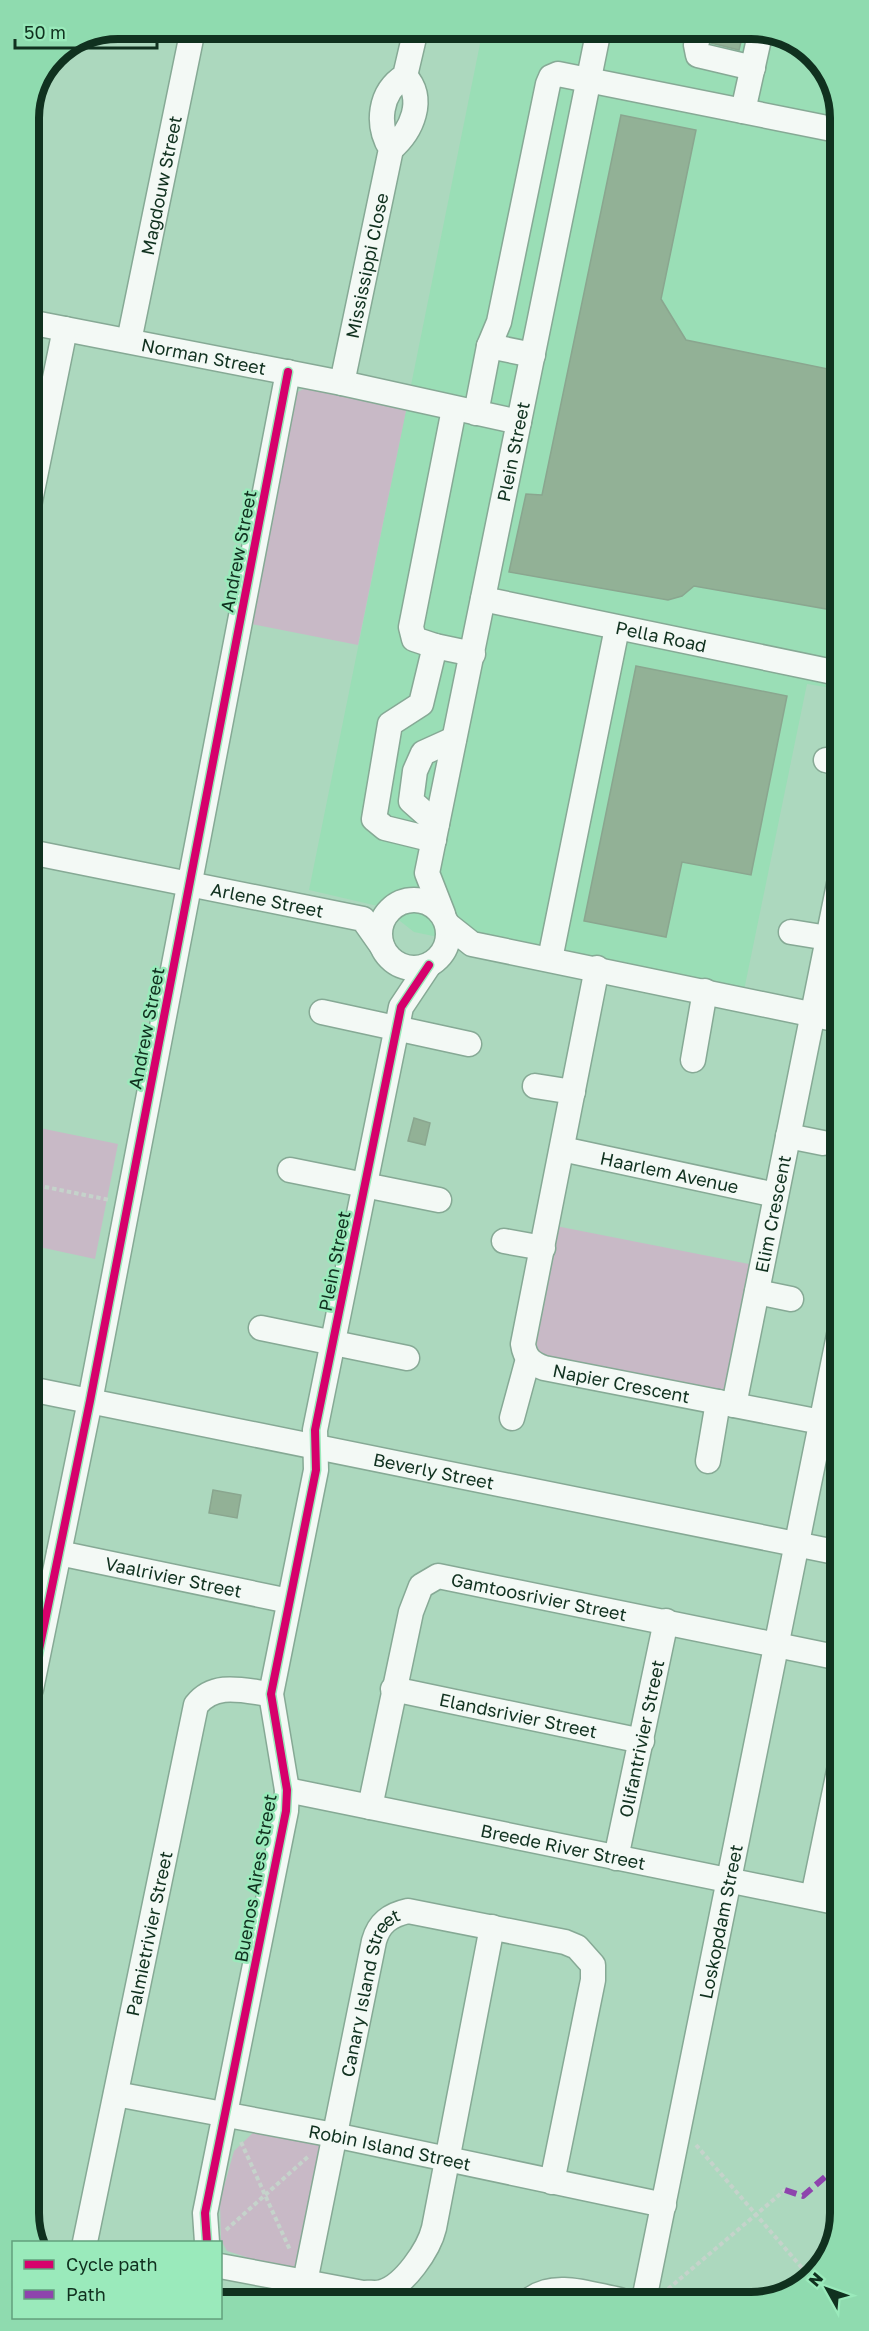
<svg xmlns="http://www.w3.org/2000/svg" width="869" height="2331" font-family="'Golos Text',sans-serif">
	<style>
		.built { fill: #9adeb6 }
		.green { fill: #c8b9c6 }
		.building { fill: #92b196; stroke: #8aa68f; stroke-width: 1.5 }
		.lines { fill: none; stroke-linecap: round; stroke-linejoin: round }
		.minor-casing { stroke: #86a995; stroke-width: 27 }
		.path { stroke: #c5d3cb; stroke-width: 4; stroke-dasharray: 4.5 3; stroke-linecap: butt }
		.minor { stroke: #f3f9f5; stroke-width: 24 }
		.quiet { stroke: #8e44ad; stroke-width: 6; stroke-dasharray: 12 6; stroke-linecap: butt }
		.cycleway-casing { stroke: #9aeabb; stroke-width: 11 }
		.cycleway { stroke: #d6006c; stroke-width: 8 }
		.labels { text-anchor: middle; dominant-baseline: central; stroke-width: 5; stroke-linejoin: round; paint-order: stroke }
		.street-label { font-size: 18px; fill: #10311f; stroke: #9aeabb }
		.rim { fill: none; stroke: #10311f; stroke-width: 8 }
	</style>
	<rect width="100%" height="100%" fill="#acd8be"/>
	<path class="built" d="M483 29H757L810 51 837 95 838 689 807 684 742 1000 414 932 382 907 309 890Z"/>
	<g class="green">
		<path d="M307 387 407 406 358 645 246 623 292 395Z"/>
		<path d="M30 1126 118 1144 95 1259 30 1245Z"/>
		<path d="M556 1226 754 1265 727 1389 724 1391 541 1358 533 1342Z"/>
		<path d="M257 2129 318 2142 321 2146 298 2265 292 2268 246 2261V2257L227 2251 221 2240 220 2201 234 2151Z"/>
	</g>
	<g class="building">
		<path d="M714 29H744L739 50 711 43Z"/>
		<path d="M621 115 696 130 661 299 686 340 838 371V611L694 586 682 596 668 600 509 572 526 494 542 495Z"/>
		<path d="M636 666 787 696 751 875 682 862 666 937 584 921Z"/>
		<path d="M414 1118 430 1123 425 1145 408 1141Z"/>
		<path d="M213 1490 241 1495 237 1518 209 1513Z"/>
	</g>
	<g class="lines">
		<g class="minor-casing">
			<g id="minor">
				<path d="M700 29 696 45 698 55 753 68"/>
				<path d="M743 111 761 30"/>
				<path d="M391 149C412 131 426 99 405 76"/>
				<path id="s1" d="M29 322 342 383 519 422"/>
				<path id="s2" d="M129 341 193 29"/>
				<path d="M489 346 533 355"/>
				<path id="s3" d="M342 383 391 149C376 125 379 92 405 76L416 29"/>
				<path d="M476 413 489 346 499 322 548 84 551 77 558 74 837 130"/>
				<path d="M29 506 65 329"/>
				<path id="s4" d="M483 599 838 673"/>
				<path d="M435 646 414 639 411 627 454 409"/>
				<path d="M826 760 838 763"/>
				<path d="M437 824 411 801 415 771 423 753 454 739"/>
				<path d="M434 840 385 828 374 819 390 724 421 704 435 646 473 654"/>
				<path id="s5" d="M30 852 363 919 382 946"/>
				<circle cx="414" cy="934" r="34"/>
				<path id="s6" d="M443 914 427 873 599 29"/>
				<path d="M448 925 472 944 839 1020"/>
				<path d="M791 932 828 938"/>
				<path d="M550 959 617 628"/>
				<path id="s7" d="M597 968 523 1344C525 1358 531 1363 544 1368L821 1422"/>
				<path d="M322 1012 469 1044"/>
				<path d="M693 1060 705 991"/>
				<path d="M535 1086 573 1092"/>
				<path d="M788 1136 823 1143"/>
				<path id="s8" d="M562 1149 776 1195"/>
				<path d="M290 1170 439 1200"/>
				<path d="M504 1241 543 1248"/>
				<path d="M757 1292 791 1299"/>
				<path d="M261 1328 407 1358"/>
				<path id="s9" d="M30 1389 840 1553"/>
				<path id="s10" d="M734 1405 839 884"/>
				<path d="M512 1418 528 1359"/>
				<path d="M708 1461 718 1402"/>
				<path id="s11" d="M59 1553 289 1601"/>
				<path d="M31 1689 90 1401 288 372"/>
				<path id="s12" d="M393 1689 642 1741"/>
				<path id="s13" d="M287 1790 840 1903"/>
				<path id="s14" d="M370 1807 411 1612 421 1586 438 1576 840 1658"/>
				<path id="s15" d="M616 1858 666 1621"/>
				<path d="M813 1897 840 1766"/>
				<path id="s16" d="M116 2094 334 2135 664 2205"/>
				<path id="s17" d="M85 2242 196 1705C215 1681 244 1691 271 1694"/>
				<path d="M207 2242 205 2213 286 1811 287 1790 271 1694 316 1470 315 1430 401 1007 429 965"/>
				<path d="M220 2266 363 2293C368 2292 376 2294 382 2292 404 2286 429 2249 434 2228L492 1927"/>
				<path id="s18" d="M305 2282 374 1941C379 1923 390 1915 408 1911L565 1942 577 1947 593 1965V1980L552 2182"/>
				<path d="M530 2300C554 2280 592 2295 620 2300"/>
				<path id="s19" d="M644 2300 839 1335"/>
			</g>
		</g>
		<g class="path">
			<path d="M30 1184 110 1200"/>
			<path d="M241 2142 290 2250"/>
			<path d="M696 2145 809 2276"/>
			<path d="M226 2230 310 2155"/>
			<path d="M668 2289 785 2190"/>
		</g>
		<use href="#minor" class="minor"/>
		<path class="quiet" d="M785 2190 803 2196 840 2164"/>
		<g class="cycleway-casing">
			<g id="cycleway">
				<path d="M31 1689 90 1401 288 372"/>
				<path d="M207 2242 205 2213 286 1811 287 1790 271 1694 316 1470 315 1430 401 1007 429 965"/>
			</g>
		</g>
		<use href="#cycleway" class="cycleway"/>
	</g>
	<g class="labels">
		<g class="street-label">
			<text stroke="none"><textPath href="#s2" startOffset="159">Magdouw Street</textPath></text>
			<text stroke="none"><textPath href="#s3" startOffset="120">Mississippi Close</textPath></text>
			<text stroke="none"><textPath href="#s1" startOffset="178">Norman Street</textPath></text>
			<text stroke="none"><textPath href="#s6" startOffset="474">Plein Street</textPath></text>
			<text transform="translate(238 551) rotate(-79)">Andrew Street</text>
			<text stroke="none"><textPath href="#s4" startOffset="182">Pella Road</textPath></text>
			<text stroke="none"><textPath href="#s5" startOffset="242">Arlene Street</textPath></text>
			<text transform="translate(146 1028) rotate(-79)">Andrew Street</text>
			<text stroke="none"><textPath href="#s8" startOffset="110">Haarlem Avenue</textPath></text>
			<text stroke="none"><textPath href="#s10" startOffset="195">Elim Crescent</textPath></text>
			<text transform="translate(334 1261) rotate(-79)">Plein Street</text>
			<text stroke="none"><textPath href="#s7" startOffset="496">Napier Crescent</textPath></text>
			<text stroke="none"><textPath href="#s9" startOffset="412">Beverly Street</textPath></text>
			<text stroke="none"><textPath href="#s11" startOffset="117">Vaalrivier Street</textPath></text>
			<text stroke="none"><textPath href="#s14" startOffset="350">Gamtoosrivier Street</textPath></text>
			<text stroke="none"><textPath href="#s12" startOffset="128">Elandsrivier Street</textPath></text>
			<text stroke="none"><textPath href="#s15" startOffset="122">Olifantrivier Street</textPath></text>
			<text stroke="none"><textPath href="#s13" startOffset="282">Breede River Street</textPath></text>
			<text transform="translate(255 1878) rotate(-80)">Buenos Aires Street</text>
			<text stroke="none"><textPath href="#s19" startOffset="386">Loskopdam Street</textPath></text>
			<text stroke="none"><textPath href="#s17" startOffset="315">Palmietrivier Street</textPath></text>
			<text stroke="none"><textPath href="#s18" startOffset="298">Canary Island Street</textPath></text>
			<text stroke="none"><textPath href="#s16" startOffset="279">Robin Island Street</textPath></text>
		</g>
	</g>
	<path d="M0 0H869V2331H0ZM118 39H751A79 79 0 0 1 830 118V2213A79 79 0 0 1 751 2292H118A79 79 0 0 1 39 2213V118A79 79 0 0 1 118 39Z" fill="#8fdbaf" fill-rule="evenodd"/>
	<path class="rim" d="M118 39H751A79 79 0 0 1 830 118V2213A79 79 0 0 1 751 2292H118A79 79 0 0 1 39 2213V118A79 79 0 0 1 118 39Z"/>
	<rect x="12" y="2241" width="210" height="78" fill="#9aeabb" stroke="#63a07d" stroke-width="1.5"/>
	<rect x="24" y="2260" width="30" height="9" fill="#d6006c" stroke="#63a07d" stroke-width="1.5"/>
	<text x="66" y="2271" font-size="18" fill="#10311f">Cycle path</text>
	<rect x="24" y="2290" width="30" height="9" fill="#8e44ad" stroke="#63a07d" stroke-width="1.5"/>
	<text x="66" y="2301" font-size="18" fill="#10311f">Path</text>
	<g transform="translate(827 2289) rotate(310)" stroke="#9aeabb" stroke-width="4.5" paint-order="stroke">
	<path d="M0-4.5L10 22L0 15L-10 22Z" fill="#10311f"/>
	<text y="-9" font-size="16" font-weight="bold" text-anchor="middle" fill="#10311f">N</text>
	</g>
	<path d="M15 39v9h142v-9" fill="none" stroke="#10311f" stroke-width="3"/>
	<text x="24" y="39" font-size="18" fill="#10311f" stroke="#9aeabb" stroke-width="4.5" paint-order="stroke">50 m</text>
</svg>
